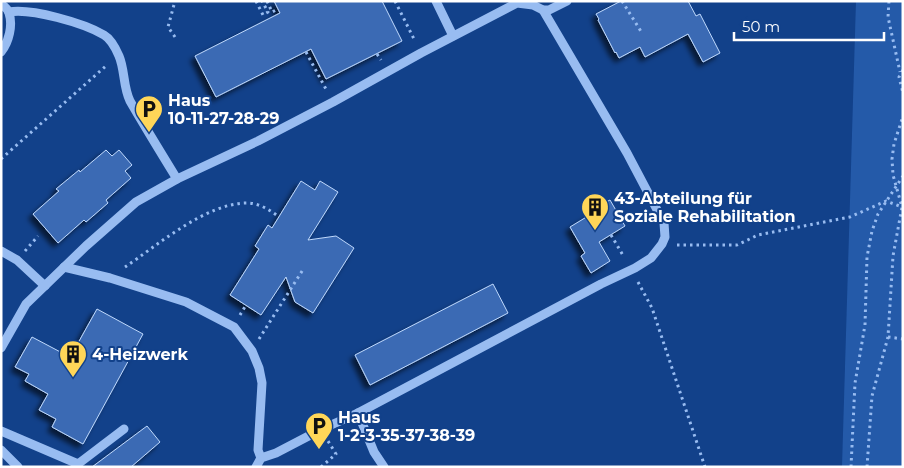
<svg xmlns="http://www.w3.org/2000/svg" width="904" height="468" font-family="Montserrat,sans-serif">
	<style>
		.green { fill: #245aa9 }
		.building { fill: #3a6bb4; stroke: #bfd8fc; filter: url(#shadow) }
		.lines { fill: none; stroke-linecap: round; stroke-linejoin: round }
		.path { stroke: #98bcf1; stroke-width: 3; stroke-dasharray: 2.5 4; stroke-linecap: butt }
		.minor { stroke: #98bcf1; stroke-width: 9 }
		.labels { text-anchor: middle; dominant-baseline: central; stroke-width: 4; stroke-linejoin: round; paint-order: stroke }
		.poi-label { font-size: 16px; font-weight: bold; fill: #fff; stroke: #12418a; text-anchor: start }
	</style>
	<defs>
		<filter id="shadow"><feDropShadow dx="-4.5" dy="4.5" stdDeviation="2.5" flood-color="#0009"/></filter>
	</defs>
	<rect width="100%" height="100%" fill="#12418a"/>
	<path class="green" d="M856 1H903V467H842Z"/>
	<g class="building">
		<path d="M274 1H382L402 41 326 79 311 49 216 97 195 56 280 13Z"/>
		<path d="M621 1H688L696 16 700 14 720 53 703 62 688 34 645 57 640 47 619 58 616 52 615 53 598 20 599 19 596 14Z"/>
		<path d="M106 150 112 156 119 150 132 165 125 171 131 178 106 200 108 203 86 222 84 220 58 243 33 214 59 191 56 189 79 170 80 172Z"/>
		<path d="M301 181 315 190 320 181 338 192 308 240 336 236 354 248 313 313 295 302 286 277 261 315 230 295 259 249 255 246 268 225 272 228Z"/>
		<path d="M610 200 625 226 599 242 610 261 591 273 581 256 585 253 570 227 598 210 596 207Z"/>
		<path d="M493 284 508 313 370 385 355 355Z"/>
		<path d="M97 309 143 334 83 444 52 427 56 419 39 410 48 394 25 381 29 374 15 367 32 337 68 356 71 350 73 352Z"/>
		<path d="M147 426 160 442 131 467H92Z"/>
	</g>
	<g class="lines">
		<g class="path">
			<path d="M256 1 263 15 268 12 262 1"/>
			<path d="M267 1 272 12 278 9"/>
			<path d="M395 1 415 41"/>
			<path d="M622 1 642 33"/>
			<path d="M889 1 888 17 900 72"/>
			<path d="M175 37 168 27 175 1"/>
			<path d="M306 52 327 91"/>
			<path d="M377 54 381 60"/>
			<path d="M903 70 899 77 903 93"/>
			<path d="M1 159 107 65"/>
			<path d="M611 235 624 257"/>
			<path d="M677 245H737L758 235 850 217 886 201 902 207"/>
			<path d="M25 251 38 236"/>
			<path d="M125 267C158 245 206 203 247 203 259 203 270 210 279 217"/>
			<path d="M638 282 652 308 705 467"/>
			<path d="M240 315 246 305"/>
			<path d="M888 337 903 339"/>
			<path d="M259 339 304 268"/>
			<path d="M321 467 336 454 328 441"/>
			<path d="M851 467 855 383 865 325 867 257 872 231 878 214 903 176"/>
			<path d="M867 467 872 396 888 337 893 256 902 207 893 175 892 159 894 144 903 116"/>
		</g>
		<g class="minor">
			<path d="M436 1 453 36"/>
			<path d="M1 4C4 6 8 10 9 13 13 25 9 42 1 52"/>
			<path d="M9 12C31 8 84 23 104 35 111 39 116 49 119 56 125 70 123 87 130 101 145 127 161 153 177 179"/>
			<path d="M1 251 17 260 45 286"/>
			<path d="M64 267 110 278 186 302 234 327 252 351 259 368 262 383 258 450 261 458"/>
			<path d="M1 348 26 304 86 246 136 202 177 179 258 141 333 102 421 53 517 3 533 5 543 10H549L567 1"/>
			<path d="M358 413 374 452 384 467"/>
			<path d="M1 431 78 464 124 429"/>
			<path d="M1 450 18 467"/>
			<path d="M256 467 261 458 276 453 322 429 358 413 601 284 635 268 651 258 662 244 665 237 664 223 627 153 543 10"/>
		</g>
	</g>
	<defs>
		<g id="parking-pin" transform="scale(1.4375)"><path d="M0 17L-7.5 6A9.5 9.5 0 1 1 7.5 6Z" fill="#ffd658" stroke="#12418a"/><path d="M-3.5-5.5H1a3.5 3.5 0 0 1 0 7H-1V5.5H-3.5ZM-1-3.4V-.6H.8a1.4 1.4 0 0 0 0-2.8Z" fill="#111"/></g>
		<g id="building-pin" transform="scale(1.4375)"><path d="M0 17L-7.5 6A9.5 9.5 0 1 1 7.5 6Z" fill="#ffd658" stroke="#12418a"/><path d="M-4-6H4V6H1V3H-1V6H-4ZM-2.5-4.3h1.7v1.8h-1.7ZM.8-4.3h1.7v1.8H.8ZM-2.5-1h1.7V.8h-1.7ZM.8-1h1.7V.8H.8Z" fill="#111"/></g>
	</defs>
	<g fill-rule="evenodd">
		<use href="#parking-pin" x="149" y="109"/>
		<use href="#building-pin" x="595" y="207"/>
		<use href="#building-pin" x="73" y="354"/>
		<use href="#parking-pin" x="319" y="426"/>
	</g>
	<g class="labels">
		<g class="poi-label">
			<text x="168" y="100">Haus<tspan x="168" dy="18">10-11-27-28-29</tspan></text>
			<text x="614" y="198">43-Abteilung für<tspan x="614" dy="18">Soziale Rehabilitation</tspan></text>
			<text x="92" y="354">4-Heizwerk</text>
			<text x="338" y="417">Haus<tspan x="338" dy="18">1-2-3-35-37-38-39</tspan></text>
		</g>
	</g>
	<rect width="904" height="468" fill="none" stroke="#ffffff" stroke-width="5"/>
	<path d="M734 32v8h150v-8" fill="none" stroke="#ffffff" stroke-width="2.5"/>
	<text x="742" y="32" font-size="15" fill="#ffffff" stroke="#12418a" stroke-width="4" paint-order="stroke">50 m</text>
</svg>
